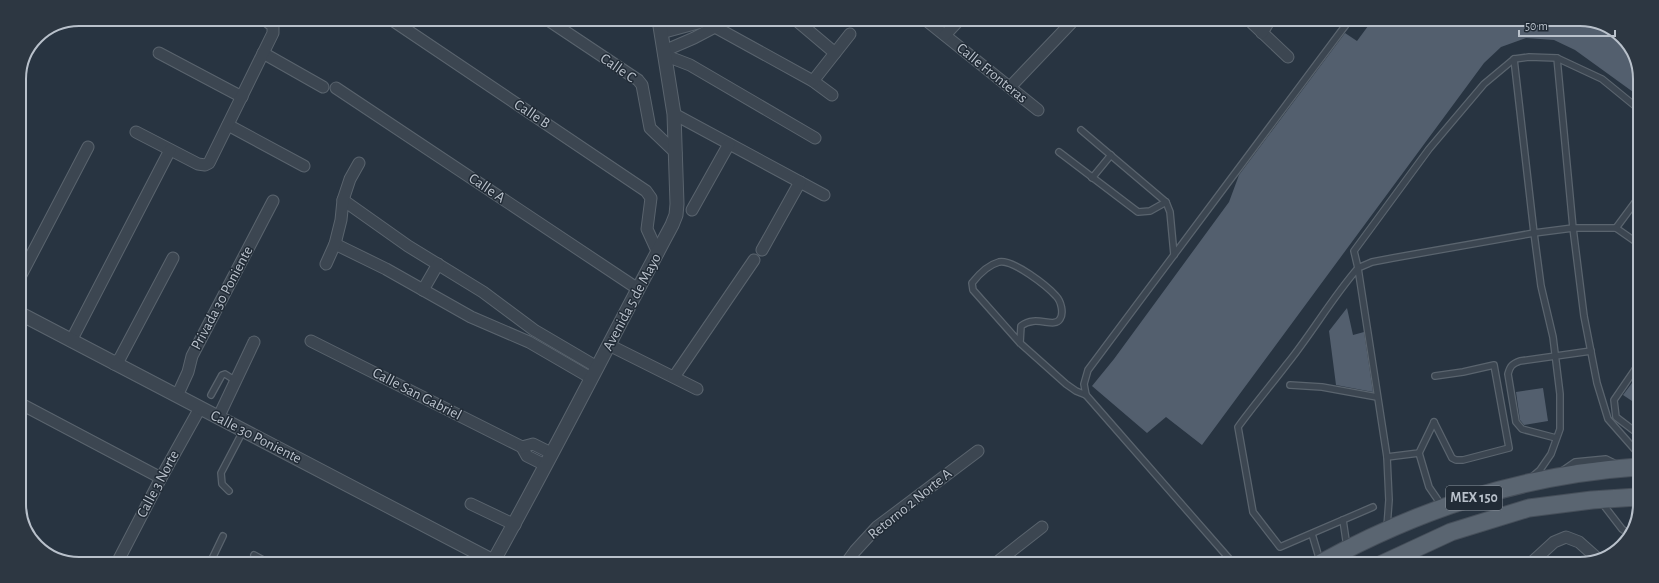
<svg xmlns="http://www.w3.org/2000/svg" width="1659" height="583" font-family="'Alegreya Sans',sans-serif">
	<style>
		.building { fill: #535f6e }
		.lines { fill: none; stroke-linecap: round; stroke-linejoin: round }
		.service-casing { stroke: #5a646e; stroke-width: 8 }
		.minor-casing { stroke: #5a646e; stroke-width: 13 }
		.tertiary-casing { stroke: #5a646e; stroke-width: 15 }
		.primary-casing { stroke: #464f5a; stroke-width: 19 }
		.service { stroke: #3c4651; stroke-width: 5.5 }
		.minor { stroke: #3c4651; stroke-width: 11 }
		.tertiary { stroke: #3c4651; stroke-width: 13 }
		.primary { stroke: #5a6571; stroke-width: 17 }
		.labels { text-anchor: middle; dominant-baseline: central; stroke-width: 3; stroke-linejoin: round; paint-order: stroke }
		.shield { fill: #212b36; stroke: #8b949e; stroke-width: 1 }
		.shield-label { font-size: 14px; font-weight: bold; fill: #b9c1cb }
		.street-label { font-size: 15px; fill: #b9c1cb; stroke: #212b36 }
		.rim { fill: none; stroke: #b9c1cb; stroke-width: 2 }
	</style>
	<rect width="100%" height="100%" fill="#283441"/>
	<g class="building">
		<path d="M1371 22H1599L1627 42 1640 75V97L1575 50 1554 40 1526 38 1501 47 1484 63 1202 445 1166 417 1147 433 1092 386 1114 359 1229 202 1239 175 1345 33 1357 41Z"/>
		<path d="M1347 308 1353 335 1364 332 1373 392 1336 385 1329 331Z"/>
		<path d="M1638 375V405L1623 395Z"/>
		<path d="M1543 388 1548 421 1524 425 1520 420 1516 392Z"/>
	</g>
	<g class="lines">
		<g class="service-casing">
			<g id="service">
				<path d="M1557 58 1573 228 1584 316 1597 383 1608 419 1637 452"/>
				<path d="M1514 59 1484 84 1429 149 1354 251 1358 268 1372 262 1393 258 1534 233 1541 286 1553 337 1560 394V429L1551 454 1540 470 1533 476"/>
				<path d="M1081 130 1166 202 1170 212 1174 255"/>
				<path d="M1059 152 1138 212 1150 211 1166 202"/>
				<path d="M1092 178 1111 155"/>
				<path d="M1616 228 1639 197"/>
				<path d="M1639 244 1616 228H1573L1534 233 1514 59 1529 57 1557 58 1602 79 1640 110"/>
				<path d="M1020 343 1021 326C1036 314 1054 329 1060 319 1064 313 1061 301 1056 296 1047 286 1013 259 999 262 988 265 979 274 972 283L973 290 1020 343 1066 384 1076 391 1086 395"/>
				<path d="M1290 385 1322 387 1377 397"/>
				<path d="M211 395 222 375 225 374 236 381"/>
				<path d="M1434 422 1452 458 1456 460H1463L1509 448 1494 365 1463 372 1435 376"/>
				<path d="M1637 433 1616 417 1614 400 1638 365"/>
				<path d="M1556 438 1522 429 1516 422 1508 374C1510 366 1512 364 1520 361L1591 351"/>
				<path d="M1419 453 1429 487 1442 506"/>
				<path d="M1387 457 1419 453 1434 422"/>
				<path d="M1562 471 1575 462 1606 459 1616 464"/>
				<path d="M229 491 222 484 221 473 243 431"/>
				<path d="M1602 503 1622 529 1629 534"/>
				<path d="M1373 507 1280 547 1253 512 1238 427C1254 405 1271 385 1287 364 1312 333 1332 298 1358 268L1387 457 1389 500 1387 527"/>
				<path d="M1343 520 1347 547"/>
				<path d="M1312 534 1320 561"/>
				<path d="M254 555 265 561"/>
				<path d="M211 561 223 536"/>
				<path d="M1233 563 1086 395 1084 384 1088 370 1348 22"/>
			</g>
		</g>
		<g class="minor-casing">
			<g id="minor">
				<path d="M392 20 646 191 651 198 647 229 658 253"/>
				<path d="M548 20 638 80 642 85 650 128 676 153"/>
				<path d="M710 20 715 27 813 81 832 95"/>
				<path d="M796 20 835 53"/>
				<path d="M927 21 1038 110"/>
				<path d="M1250 21 1288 57"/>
				<path d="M661 33 709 20"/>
				<path d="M1262 33 1269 21"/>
				<path d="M945 35 958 21"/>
				<path d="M664 51 694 38 715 27"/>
				<path d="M159 53 242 97"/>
				<path d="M263 53 323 87"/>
				<path d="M664 55 690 65 815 138"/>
				<path d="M813 81 850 34"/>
				<path d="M1010 87 1073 21"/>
				<path d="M336 88 638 289"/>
				<path d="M674 114 824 195"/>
				<path d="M228 125 304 166"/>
				<path d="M136 132 198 164 205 165 209 163 273 33V26L264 19"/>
				<path d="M343 200 408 246 483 292 534 330 597 367"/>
				<path d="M692 210 729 144"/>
				<path d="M335 244 386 269 471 317 529 342 591 378"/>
				<path d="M762 250 800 182"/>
				<path d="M326 264 335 244 341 220 343 200 350 179 359 163"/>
				<path d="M19 279 88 147"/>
				<path d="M423 290 438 264"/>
				<path d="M71 341 170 150"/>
				<path d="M311 341 522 447 527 456 545 465"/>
				<path d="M609 345 697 389"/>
				<path d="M114 364 120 358 173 258"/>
				<path d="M674 377 754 260"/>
				<path d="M177 396 188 372 192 356 273 201"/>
				<path d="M23 405 161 478"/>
				<path d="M218 418 254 342"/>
				<path d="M522 447 533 444 551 453"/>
				<path d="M471 504 515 525"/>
				<path d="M118 561 161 478 200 408"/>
				<path d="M847 562 855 551 877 527 978 451"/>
				<path d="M996 563 1042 527"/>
				<path d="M1530 564 1554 542 1566 537 1579 542 1597 558"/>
			</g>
		</g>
		<g class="tertiary-casing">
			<g id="tertiary">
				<path d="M19 313 495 562"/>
				<path d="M493 562C555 451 612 337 672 225L676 215 677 204 674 114 659 20"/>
			</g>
		</g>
		<g class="primary-casing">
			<g id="primary">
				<path d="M1321 563C1421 508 1523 475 1637 467"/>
				<path d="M1382 564 1451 532 1529 508 1592 500 1637 497"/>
			</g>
		</g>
		<use href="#service" class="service"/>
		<use href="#minor" class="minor"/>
		<use href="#tertiary" class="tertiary"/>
		<use href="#primary" class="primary"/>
	</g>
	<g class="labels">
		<rect class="shield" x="1446" y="486" width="56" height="24" rx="3"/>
		<g class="shield-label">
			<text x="1474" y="498">MEX 150</text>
		</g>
		<g class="street-label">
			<text transform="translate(618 68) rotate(35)">Calle C</text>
			<text transform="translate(992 73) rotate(39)">Calle Fronteras</text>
			<text transform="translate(532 114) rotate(34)">Calle B</text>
			<text transform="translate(487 188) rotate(34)">Calle A</text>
			<text transform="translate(222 298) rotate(-62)">Privada 30 Poniente</text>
			<text transform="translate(632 302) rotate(-62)">Avenida 5 de Mayo</text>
			<text transform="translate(417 394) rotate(27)">Calle San Gabriel</text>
			<text transform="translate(256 437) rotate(27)">Calle 30 Poniente</text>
			<text transform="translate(158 484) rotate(-62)">Calle 3 Norte</text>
			<text transform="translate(910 504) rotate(-39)">Retorno 2 Norte A</text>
		</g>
	</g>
	<path d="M0 0H1659V583H0ZM79 26H1580A53 53 0 0 1 1633 79V504A53 53 0 0 1 1580 557H79A53 53 0 0 1 26 504V79A53 53 0 0 1 79 26Z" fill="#2d3742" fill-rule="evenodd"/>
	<path class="rim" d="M79 26H1580A53 53 0 0 1 1633 79V504A53 53 0 0 1 1580 557H79A53 53 0 0 1 26 504V79A53 53 0 0 1 79 26Z"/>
	<path d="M1519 30v6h96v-6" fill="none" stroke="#b9c1cb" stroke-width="2"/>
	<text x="1525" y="30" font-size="12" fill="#b9c1cb" stroke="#212b36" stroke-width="3" paint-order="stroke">50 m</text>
</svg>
